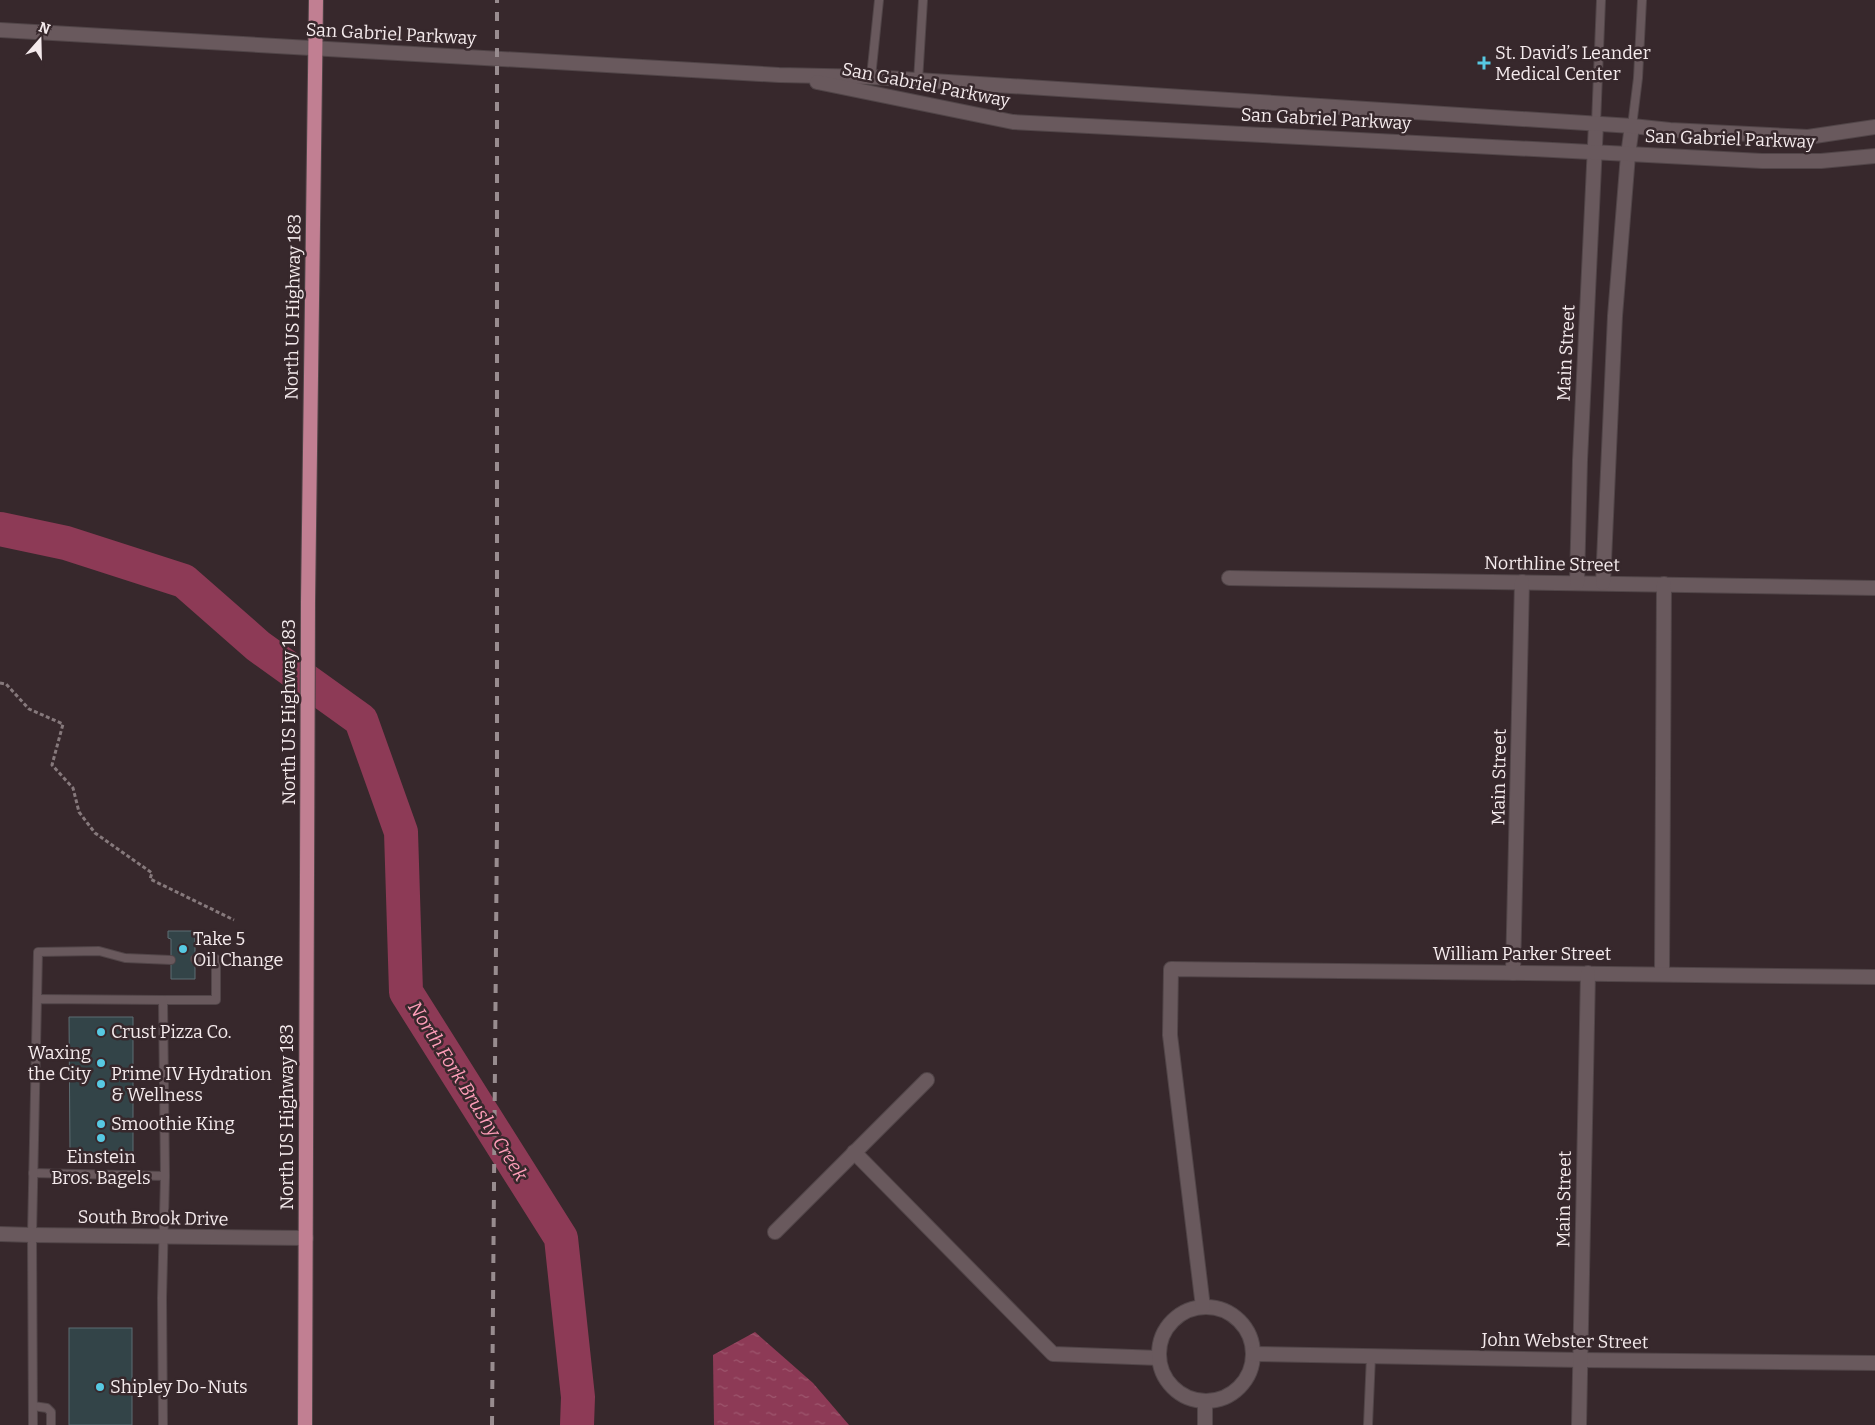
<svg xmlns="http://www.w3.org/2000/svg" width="1875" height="1425" font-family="Bitter,serif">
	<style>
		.water { fill: url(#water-ripples) }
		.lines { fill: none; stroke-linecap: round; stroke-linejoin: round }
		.river { stroke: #8d3a56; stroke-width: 34 }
		.building { fill: #334448; stroke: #5c6d72 }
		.service-casing { stroke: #514548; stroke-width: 10 }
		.minor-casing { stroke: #514548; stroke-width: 16 }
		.tertiary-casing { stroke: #514548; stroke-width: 16 }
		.primary-casing { stroke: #514548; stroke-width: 16 }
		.path { stroke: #86797c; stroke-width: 3; stroke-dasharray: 4 2.5; stroke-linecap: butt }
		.service { stroke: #69595d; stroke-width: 8 }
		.minor { stroke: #69595d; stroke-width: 14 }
		.tertiary { stroke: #69595d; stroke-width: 14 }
		.primary { stroke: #c17f92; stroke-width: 14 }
		.rail { stroke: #988c8f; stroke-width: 4; stroke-dasharray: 9 9; stroke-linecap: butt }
		.poi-dot { fill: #57c9e2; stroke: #37282c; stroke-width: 2 }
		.labels { text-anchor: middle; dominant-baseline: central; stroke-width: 5; stroke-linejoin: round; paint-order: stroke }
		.street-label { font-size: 18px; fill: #f4eaec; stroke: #37282c }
		.poi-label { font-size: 18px; fill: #f4eaec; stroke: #37282c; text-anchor: start }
		.water-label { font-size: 19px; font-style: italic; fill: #fd9db8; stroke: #37282c }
	</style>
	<defs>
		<pattern id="water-ripples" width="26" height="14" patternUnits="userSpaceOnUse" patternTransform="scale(1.25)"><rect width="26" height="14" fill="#8d3a56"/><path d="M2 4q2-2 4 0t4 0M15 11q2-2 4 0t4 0" fill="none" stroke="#9e576e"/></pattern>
	</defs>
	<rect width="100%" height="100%" fill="#37282c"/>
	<path class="water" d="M755 1332 813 1383 849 1425H714L713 1355Z"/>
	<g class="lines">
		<path class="river" d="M0 529 66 543 184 581 258 646 361 720 401 832 406 992 561 1238 578 1397 577 1425"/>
	</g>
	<g class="building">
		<path d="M168 931H198V939L195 938V979H171V939L168 938Z"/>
		<path d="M69 1017H133V1153L70 1154Z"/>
		<rect x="69" y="1328" width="63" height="97"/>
	</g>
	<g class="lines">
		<g class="service-casing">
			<g id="service">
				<path d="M871 77 879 0"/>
				<path d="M918 81 923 0"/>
				<path d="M1596 124 1601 0"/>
				<path d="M1632 126 1638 78 1642 0"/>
				<path d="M37 999 38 952 99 951 125 958 171 960"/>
				<path d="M163 1000H216V959H195"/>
				<path d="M33 1173 165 1176"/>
				<path d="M33 1406 47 1408 51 1412V1425"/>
				<path d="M33 1425 32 1235 37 999 163 1000 165 1176 162 1298 163 1425"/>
				<path d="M1368 1425 1371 1356"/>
			</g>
		</g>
		<g class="minor-casing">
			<g id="minor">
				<path d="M1229 578 1875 588"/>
				<path d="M1577 583 1580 460 1596 124"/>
				<path d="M1603 583 1615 316 1628 155 1632 126"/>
				<path d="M1513 973 1522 582"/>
				<path d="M1662 973 1664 584"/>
				<path d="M854 1152 1053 1354 1159 1358"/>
				<path d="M775 1232 927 1080"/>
				<path d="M0 1234 32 1235 306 1238"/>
				<circle cx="1206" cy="1354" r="47"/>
				<path d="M1203 1307 1170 1035 1171 969 1874 977"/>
				<path d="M1253 1354 1580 1360 1875 1363"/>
				<path d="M1205 1401V1425"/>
				<path d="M1579 1425 1588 973"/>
			</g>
		</g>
		<g class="tertiary-casing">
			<g id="tertiary">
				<path d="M0 30 779 75 871 77 1632 126 1670 130 1808 137 1875 127"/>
				<path d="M817 82 1013 122 1762 161H1821L1875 156"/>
			</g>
		</g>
		<g class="primary-casing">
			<path id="primary" d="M305 1425 308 602 316 0"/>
		</g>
		<path class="path" d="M0 683 6 684 29 709 63 724 52 765 73 788 79 812 95 833 152 873 150 879 234 920"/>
		<use href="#service" class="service"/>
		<use href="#minor" class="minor"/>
		<use href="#tertiary" class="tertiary"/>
		<use href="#primary" class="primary"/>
		<path class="rail" d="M492 1425 497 824V0"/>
	</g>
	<g class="poi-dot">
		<path d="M1481.5 55.5h5v5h5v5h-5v5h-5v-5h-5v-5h5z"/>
		<circle cx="183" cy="949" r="5"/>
		<circle cx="101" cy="1032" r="5"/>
		<circle cx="101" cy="1063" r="5"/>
		<circle cx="101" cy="1084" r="5"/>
		<circle cx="101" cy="1124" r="5"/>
		<circle cx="101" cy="1138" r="5"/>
		<circle cx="100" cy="1387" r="5"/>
	</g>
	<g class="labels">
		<g class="street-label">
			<text transform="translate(391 34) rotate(3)">San Gabriel Parkway</text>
			<text transform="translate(926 85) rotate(11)">San Gabriel Parkway</text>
			<text transform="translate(1326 119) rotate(3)">San Gabriel Parkway</text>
			<text transform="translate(1730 139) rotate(2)">San Gabriel Parkway</text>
			<text transform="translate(293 307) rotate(-89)">North US Highway 183</text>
			<text transform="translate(1566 353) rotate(-87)">Main Street</text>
			<text transform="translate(1552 564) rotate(1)">Northline Street</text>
			<text transform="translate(289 712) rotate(-90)">North US Highway 183</text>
			<text transform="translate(1499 777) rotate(-89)">Main Street</text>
			<text x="1522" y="954">William Parker Street</text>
			<text transform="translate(287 1117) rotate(-90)">North US Highway 183</text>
			<text transform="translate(1564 1199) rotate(-89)">Main Street</text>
			<text transform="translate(153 1218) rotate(1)">South Brook Drive</text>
			<text transform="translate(1565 1341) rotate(1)">John Webster Street</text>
		</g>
		<g class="poi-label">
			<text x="1495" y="53">St. David’s Leander<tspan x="1495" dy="21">Medical Center</tspan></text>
			<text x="193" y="939">Take 5<tspan x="193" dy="21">Oil Change</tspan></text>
			<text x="111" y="1032">Crust Pizza Co.</text>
			<text x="91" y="1053" text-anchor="end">Waxing<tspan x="91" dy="21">the City</tspan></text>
			<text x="111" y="1074">Prime IV Hydration<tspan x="111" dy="21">&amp; Wellness</tspan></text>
			<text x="111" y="1124">Smoothie King</text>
			<text x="101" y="1157" text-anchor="middle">Einstein<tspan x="101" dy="21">Bros. Bagels</tspan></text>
			<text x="110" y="1387">Shipley Do-Nuts</text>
		</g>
		<g class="water-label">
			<text transform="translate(468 1091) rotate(58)">North Fork Brushy Creek</text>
		</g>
	</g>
	<g transform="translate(40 40) rotate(20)" stroke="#37282c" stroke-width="4" paint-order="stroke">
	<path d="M0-4L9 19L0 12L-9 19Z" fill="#f4eaec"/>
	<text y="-8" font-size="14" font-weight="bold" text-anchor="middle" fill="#f4eaec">N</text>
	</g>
</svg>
